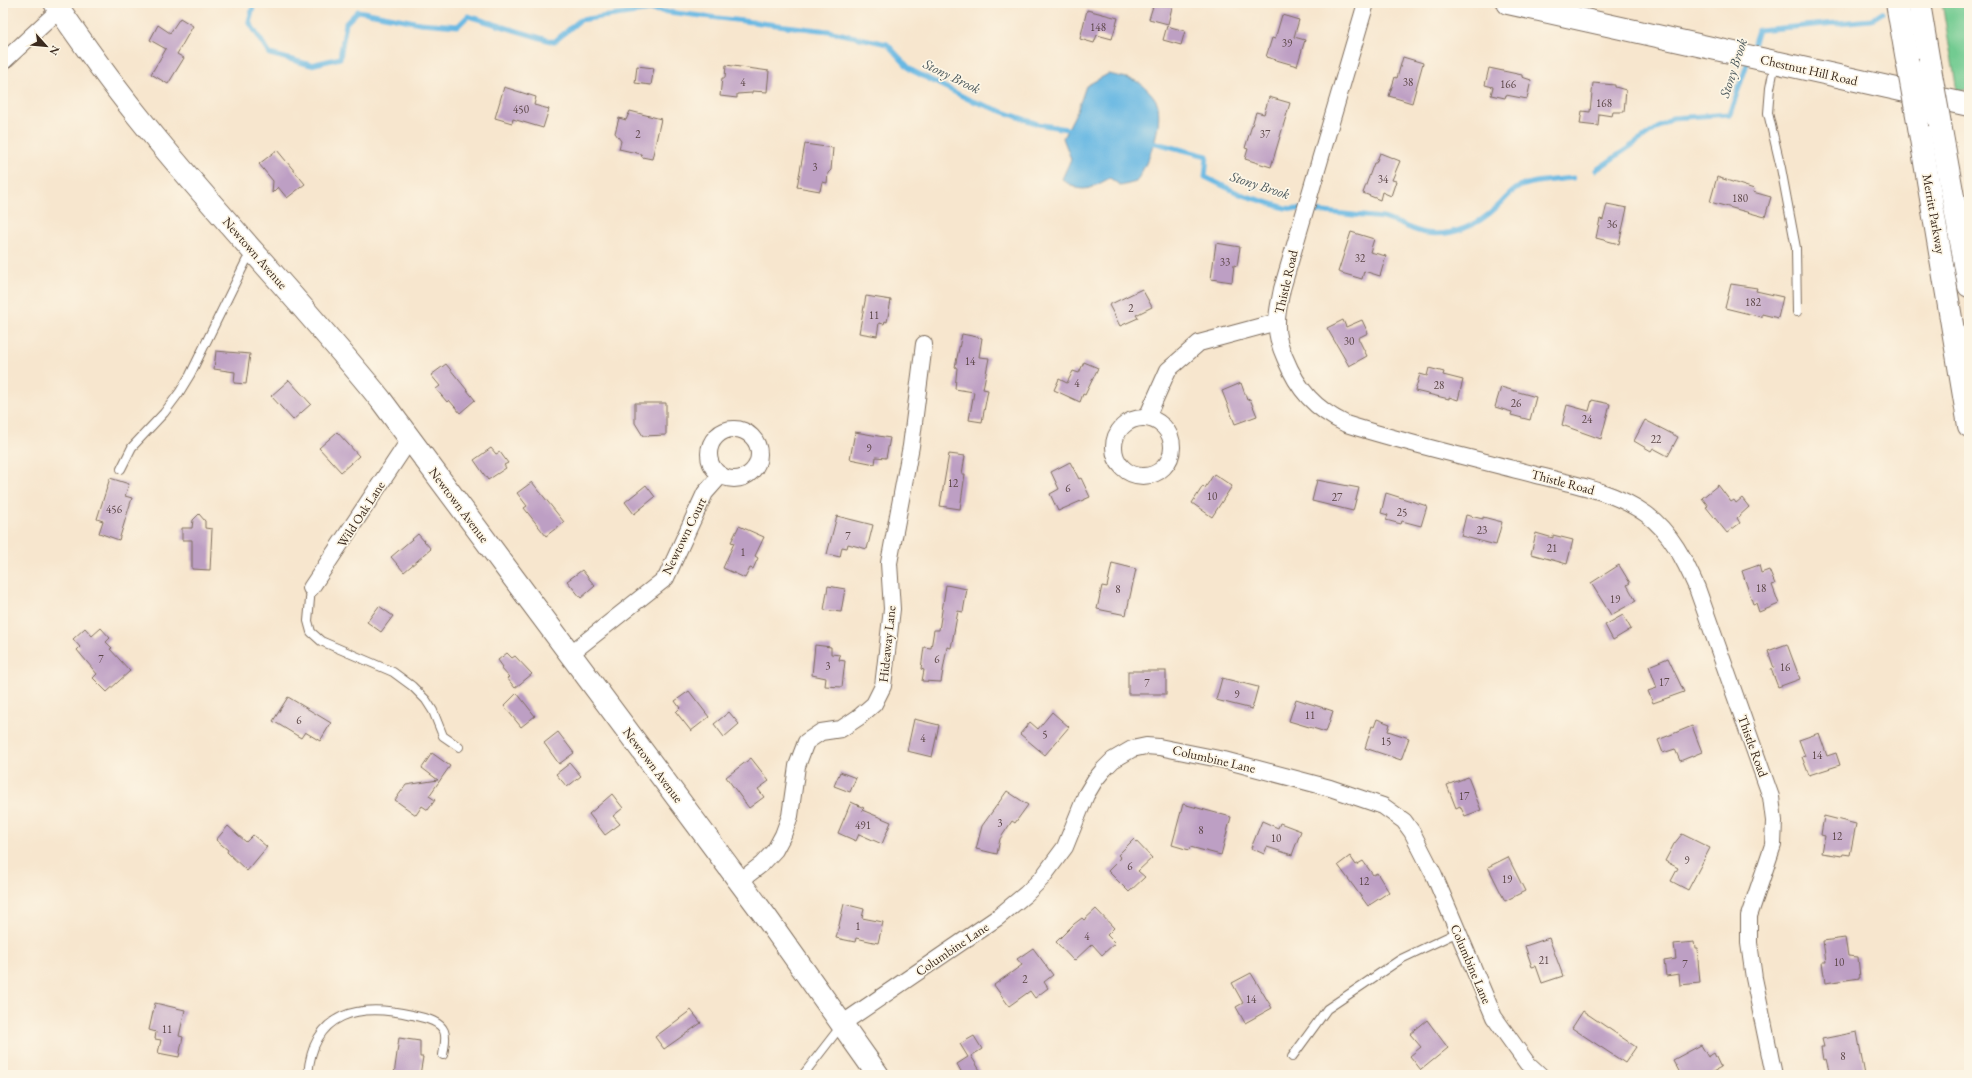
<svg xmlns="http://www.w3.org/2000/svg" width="1972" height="1078" font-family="'EB Garamond',serif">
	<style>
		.green { fill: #72cb91; stroke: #567a58 }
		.water { fill: #68b8e3; stroke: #527180 }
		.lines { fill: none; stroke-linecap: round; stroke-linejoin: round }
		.stream { stroke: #68b8e3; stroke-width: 5 }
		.building { fill: #bd9fc4 }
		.lane-casing { stroke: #7d6c5c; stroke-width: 10 }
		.street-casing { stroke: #7d6c5c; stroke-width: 18 }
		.secondary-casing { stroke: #7d6c5c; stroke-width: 24 }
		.highway-casing { stroke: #7d6c5c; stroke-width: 24 }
		.lane { stroke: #fff; stroke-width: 8 }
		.street { stroke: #fff; stroke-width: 16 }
		.secondary { stroke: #fff; stroke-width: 22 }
		.highway { stroke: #fff; stroke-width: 22 }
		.highway-bridge-casing { stroke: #7d6c5c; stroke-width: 24; stroke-linecap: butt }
		.highway-bridge { stroke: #fff; stroke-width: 22 }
		.labels { text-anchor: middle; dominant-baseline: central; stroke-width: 3.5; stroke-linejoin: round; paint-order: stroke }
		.number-label { font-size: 11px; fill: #5c4748 }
		.street-label { font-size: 13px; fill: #3b2a1e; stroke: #fcf5e5 }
		.water-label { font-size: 14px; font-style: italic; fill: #485559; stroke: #fcf5e5 }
	</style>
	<rect width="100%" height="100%" fill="#fcf5e5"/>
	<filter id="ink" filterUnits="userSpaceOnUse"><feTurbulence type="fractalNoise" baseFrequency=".025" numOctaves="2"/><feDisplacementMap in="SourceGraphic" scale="8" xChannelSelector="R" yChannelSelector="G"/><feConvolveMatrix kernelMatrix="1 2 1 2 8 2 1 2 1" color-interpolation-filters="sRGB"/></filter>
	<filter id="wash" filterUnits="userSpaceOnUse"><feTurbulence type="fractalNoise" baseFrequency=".012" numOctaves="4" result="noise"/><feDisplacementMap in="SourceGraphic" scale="16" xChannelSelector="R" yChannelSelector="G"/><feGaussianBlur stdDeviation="0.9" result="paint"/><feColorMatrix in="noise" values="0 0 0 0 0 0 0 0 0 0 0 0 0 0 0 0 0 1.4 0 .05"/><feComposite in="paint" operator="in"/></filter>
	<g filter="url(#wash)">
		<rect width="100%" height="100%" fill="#f7e6ce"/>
		<path class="green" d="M1942 3H1969V89L1957 91Z"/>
		<path class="water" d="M1108 74C1117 76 1130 78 1138 82 1145 86 1157 98 1158 106 1162 131 1148 162 1136 182L1121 186 1110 178C1090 188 1083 196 1062 179L1071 159 1063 138 1077 111 1086 86Z"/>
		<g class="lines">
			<g class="stream">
				<path d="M254 3 249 22 270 54 311 65 340 58 346 23 358 11 420 23 458 26 468 16 554 42 580 20 651 10 828 31 887 44 911 70 970 100 1038 124 1072 130"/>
				<path d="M1751 52 1758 30 1871 20 1882 13"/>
				<path d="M1148 141 1207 156 1205 177 1240 194 1285 208 1383 218C1396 221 1416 232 1426 233 1452 237 1478 225 1496 208 1504 201 1510 192 1519 187 1535 180 1556 180 1573 178"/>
				<path d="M1596 170 1672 118 1730 114 1748 61"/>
			</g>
		</g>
		<g id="blocks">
			<g class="building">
				<path d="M1154 3H1173L1168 24 1149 19Z"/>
				<path d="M1087 10 1118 18 1112 39 1097 35 1094 43 1080 39Z"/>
				<path d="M1282 15 1299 20 1294 37 1305 40 1297 66 1266 57 1272 38 1275 39Z"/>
				<path d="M180 18 193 26 177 54 184 58 168 84 151 74 166 49 150 40 158 25 170 33Z"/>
				<path d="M1167 26 1185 31 1181 45 1163 40Z"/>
				<path d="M1403 57 1423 63 1412 103 1389 96 1395 77 1397 78Z"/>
				<path d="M726 65 769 71 767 92 752 91V93L737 94V98L720 96 722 78H725Z"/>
				<path d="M637 66 654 68 651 85 635 83Z"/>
				<path d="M1489 68 1522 75V77L1531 80 1527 99 1506 95 1505 98 1491 95 1493 87 1485 85Z"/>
				<path d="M1593 83 1615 85V87L1626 90 1624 112H1613L1612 116 1599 114 1598 126 1580 124 1582 111 1590 112Z"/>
				<path d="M504 87 536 97 534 105 549 109 543 128 513 119 512 123 495 118Z"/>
				<path d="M1269 97 1290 103 1271 167 1245 159 1248 149 1245 148 1256 112 1264 114Z"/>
				<path d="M630 111 661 119 652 159 642 157 641 154 619 149 621 141 615 133 619 118 626 120Z"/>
				<path d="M805 144 833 148 831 170 828 173 827 183 822 182 820 191 797 187Z"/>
				<path d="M277 150 305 184 287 198 278 187 272 193 273 181 259 164Z"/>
				<path d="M1380 153 1400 161 1392 180 1396 181 1391 196 1382 192 1380 200 1363 193 1374 163H1376Z"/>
				<path d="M1717 177 1754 189 1753 192 1771 197 1765 217 1710 202Z"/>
				<path d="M1607 204 1627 208 1619 244 1596 238 1600 219 1603 220Z"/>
				<path d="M1351 232 1374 239 1370 252 1386 256 1380 276 1364 271 1362 279 1338 272Z"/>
				<path d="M1216 243 1240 247 1237 266 1234 265 1232 282 1211 279Z"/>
				<path d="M1731 284 1757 288 1756 291 1783 297 1778 318 1762 314V317L1725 308Z"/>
				<path d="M1142 289 1152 307 1136 315 1138 318 1120 326 1109 305Z"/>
				<path d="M866 296 891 300 887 322 885 321 884 324 879 323 877 336 859 333Z"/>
				<path d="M1343 320 1346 327 1362 320 1368 333 1358 338 1367 356 1349 366 1327 328Z"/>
				<path d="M962 334 982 338 979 357 989 358 983 389 988 390 982 422 969 420 974 392 955 389 957 368 955 367Z"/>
				<path d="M216 351 250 354 246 384 234 383 235 372 214 369Z"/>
				<path d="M1084 362 1098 368 1085 395 1083 394 1080 402 1054 390 1059 379 1067 383 1073 371 1079 373Z"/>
				<path d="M446 364 475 400 460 413 449 400 447 402 436 389 440 386 431 375Z"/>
				<path d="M1429 368 1444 372 1443 375 1463 380 1458 400 1449 397V399L1415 391 1420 374 1427 376Z"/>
				<path d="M289 380 311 404 293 420 271 396Z"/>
				<path d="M1241 383 1247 400 1250 399 1257 416 1235 424 1222 391Z"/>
				<path d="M1501 387 1536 397 1530 420 1511 415 1512 412 1495 407Z"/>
				<path d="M1592 400 1610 404 1601 439 1562 425 1567 405 1589 411Z"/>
				<path d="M635 403H666V435L643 436 635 423Z"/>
				<path d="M1645 420 1678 437 1668 456 1653 448 1651 451 1634 441Z"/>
				<path d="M337 432 359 456 341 472 319 448Z"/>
				<path d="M855 432 890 438 886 458 876 457 875 464 850 459Z"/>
				<path d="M491 448 496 454 500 452 508 463 504 465 506 468 488 480 474 460Z"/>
				<path d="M949 454 965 456 962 474H965L960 509 940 506Z"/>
				<path d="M1070 462 1079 479 1081 478 1090 497 1058 511 1050 494 1059 489 1051 472Z"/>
				<path d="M1214 474 1232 486 1212 517 1192 503 1203 486 1205 488Z"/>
				<path d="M110 478 129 484 125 496 132 498 119 540 99 533 103 521 97 519Z"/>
				<path d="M1317 480 1359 488 1353 511 1312 501Z"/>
				<path d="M532 482 564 522 546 536 524 508 527 506 517 493Z"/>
				<path d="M646 485 655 497 634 514 625 502Z"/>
				<path d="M1718 485 1731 502 1734 500 1736 503 1742 498 1749 507 1737 518 1740 523 1727 533 1706 507 1708 506 1702 498Z"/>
				<path d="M1386 493 1427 506 1421 526 1402 521 1401 524 1386 520 1388 515 1381 513Z"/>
				<path d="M199 514 205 521V528L212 529 210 570 192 569V540H182V528H192L193 520Z"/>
				<path d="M1466 515 1483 519V517L1502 522 1496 545 1461 536Z"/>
				<path d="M837 516 873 525 867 549 848 544 847 548 842 547 840 557 827 554Z"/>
				<path d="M739 526 764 537 755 556 758 558 753 569 750 568 745 578 723 568 734 543 731 542Z"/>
				<path d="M1536 533 1553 538V535L1573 540 1567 564 1531 554Z"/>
				<path d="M418 534 431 549 404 572 391 557Z"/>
				<path d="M1112 563 1136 569 1126 615 1097 609 1102 586 1107 587Z"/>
				<path d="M1619 565 1630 583 1627 585 1636 601 1611 615 1591 583Z"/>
				<path d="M1759 565 1761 573 1769 570 1775 584 1772 585 1779 604 1759 612 1756 603 1753 604 1742 571Z"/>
				<path d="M582 570 595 586 581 598 567 581Z"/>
				<path d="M946 585 967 589 963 612 958 611 951 648 947 647 941 682 922 681 924 670 921 669 924 647 931 648 934 630H939Z"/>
				<path d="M828 586 845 589 841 612 824 610Z"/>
				<path d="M379 606 393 616 381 632 367 622Z"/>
				<path d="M1623 615 1631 629 1613 640 1605 625Z"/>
				<path d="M85 628 92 636 101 628 110 638 106 642 112 648 110 649 130 671 107 692 93 678 97 674 77 650 80 647 73 639Z"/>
				<path d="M1787 644 1800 679 1778 687 1771 669 1774 668 1768 651Z"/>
				<path d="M815 645 831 647V654L840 655 839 660 845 661 842 687 825 686 826 678 812 675Z"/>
				<path d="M507 653 512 658 515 656 532 674 515 688 507 678 509 677 501 668 503 667 498 660Z"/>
				<path d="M1668 658 1684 692 1653 703 1648 691 1657 688 1649 666Z"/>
				<rect x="1128" y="671" width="38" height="23"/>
				<path d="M1222 678 1258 687 1252 709 1216 700Z"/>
				<path d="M689 691 709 717 691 731 676 712 680 708 675 701Z"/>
				<path d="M517 693 535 716 521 727 504 706Z"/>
				<path d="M288 697 331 723 320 741 305 732 301 738 273 721Z"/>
				<path d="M1296 699 1333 711 1326 732 1289 721Z"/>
				<path d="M729 712 739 724 724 737 714 724Z"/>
				<path d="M1052 712 1069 727 1045 755 1020 734 1030 722 1038 729Z"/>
				<path d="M914 719 939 725 932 757 907 751Z"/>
				<path d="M1377 719 1390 724 1388 731 1409 738 1401 760 1365 748 1372 726 1374 727Z"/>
				<path d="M1692 726 1702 752 1680 761 1675 749 1663 753 1658 740Z"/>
				<path d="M558 732 574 753 559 764 544 743Z"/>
				<path d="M1819 733 1827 756 1836 753 1840 765 1809 775 1802 757 1805 756 1799 740Z"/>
				<path d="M432 753 450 766 429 796 435 800 428 810 422 806 416 815 395 800 406 785 438 780 422 768Z"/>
				<path d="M751 758 769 781 758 789 764 797 749 808 726 777Z"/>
				<path d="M570 763 581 776 567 787 556 774Z"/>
				<path d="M840 772 856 778 850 792 834 786Z"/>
				<path d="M1468 777 1481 810 1465 816 1460 806 1456 808 1447 785Z"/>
				<path d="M1007 791 1028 805 1015 823 1012 821 1000 839 997 854 976 849 982 826Z"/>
				<path d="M612 794 623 808 613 816 620 824 605 835 589 814Z"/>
				<path d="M851 802 864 808 862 810 891 822 882 844 859 834 856 841 838 833Z"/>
				<path d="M1183 804 1231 817 1221 855 1190 847 1189 850 1172 845Z"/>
				<path d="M1824 816 1856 824 1850 855 1843 854 1842 856 1822 853 1825 836 1821 835Z"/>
				<path d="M1262 821 1278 828 1280 823 1301 831 1292 855 1267 847 1264 854 1251 848Z"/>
				<path d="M228 826 246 842 253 835 267 847 247 871 227 852 228 850 216 840Z"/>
				<path d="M1682 834 1710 848 1688 890 1671 881 1678 868 1665 861 1674 844Z"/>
				<path d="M1134 839 1152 858 1138 871 1145 877 1129 892 1108 871 1121 858 1118 855Z"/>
				<path d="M1350 856 1356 865 1363 861 1373 875 1377 873 1389 892 1368 906 1338 865Z"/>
				<path d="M1508 857 1525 891 1505 901 1488 867Z"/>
				<path d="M844 904 864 909 862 918 883 922 878 943 856 938 855 942 836 938Z"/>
				<path d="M1096 909 1114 928 1107 935 1115 943 1102 955 1092 944 1074 961 1056 942 1074 924 1082 918 1084 920Z"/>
				<path d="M1549 938 1563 976 1542 983 1536 966 1532 967 1525 946Z"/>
				<path d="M1845 938 1848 956 1858 957 1860 978 1825 983 1822 962H1826L1823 941Z"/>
				<path d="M1694 942 1695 948H1697L1700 983 1680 985 1679 974 1666 976 1664 961 1676 959 1674 944Z"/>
				<path d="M1033 948 1053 975 1044 982 1048 988 1035 998 1030 991 1009 1006 994 985 1022 965 1017 959Z"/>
				<path d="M1251 973 1272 1008 1245 1023 1236 1007 1243 1003 1232 983Z"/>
				<path d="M155 1003 185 1010 179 1036 183 1037 179 1057 158 1053 161 1040 155 1039 156 1032 149 1030Z"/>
				<path d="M691 1010 701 1023 664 1049 655 1037Z"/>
				<path d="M1583 1011 1636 1047 1625 1063 1572 1028Z"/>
				<path d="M1427 1020 1448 1048 1421 1070 1410 1056 1421 1047 1410 1034Z"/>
				<path d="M1857 1032 1865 1075H1830L1826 1059 1823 1060 1821 1047H1824L1822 1039Z"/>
				<path d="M974 1036 982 1049 971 1056 983 1075H963L957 1064 968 1057 960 1044Z"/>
				<path d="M399 1038 420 1041V1057H423L420 1075H394Z"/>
				<path d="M1701 1045 1708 1057 1714 1053 1721 1068 1708 1075H1681L1673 1060Z"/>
			</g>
		</g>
	</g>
	<g filter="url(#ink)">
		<use href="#blocks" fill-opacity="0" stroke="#7d6c5c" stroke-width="1"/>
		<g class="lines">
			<g class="lane-casing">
				<g id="lane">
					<path d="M1775 63 1770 88 1768 113 1781 168 1796 248 1797 312"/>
					<path d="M121 469 132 447 164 413 179 393 190 375 246 261 253 253"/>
					<path d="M311 588 308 621 311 632 321 641 393 672 412 686 426 700 433 711 443 736 459 747"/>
					<path d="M1292 1057 1327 1009 1401 959 1458 932"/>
					<path d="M308 1075C313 1011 359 1003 412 1015 423 1018 439 1020 444 1031 447 1038 444 1048 443 1055"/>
					<path d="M803 1075 841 1026"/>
				</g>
			</g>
			<g class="street-casing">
				<g id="street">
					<path d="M1366 3 1282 289C1280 300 1277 311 1277 322 1276 335 1280 347 1285 358 1298 390 1315 409 1346 424 1408 444 1472 458 1536 475 1573 484 1614 491 1646 514 1671 532 1685 561 1697 588L1771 797 1774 821 1773 845 1749 916V943L1754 978 1774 1075"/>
					<path d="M3 62 59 10"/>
					<path d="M1147 417 1168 370 1199 343 1277 322"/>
					<circle cx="1143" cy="447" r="29"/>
					<circle cx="734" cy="454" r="25"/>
					<path d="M311 588 410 439"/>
					<path d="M570 654 666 578 705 493 721 475"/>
					<path d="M740 881 762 864 775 850 783 835 790 816 797 766 806 742 821 732 841 729 859 717 874 704 883 686 892 609 889 563 911 446 924 344"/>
					<path d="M843 1023 997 918 1026 894 1042 878 1065 847 1086 795 1095 780 1104 769 1113 760 1132 749 1146 746 1159 747 1224 760 1330 788 1383 806 1404 821 1412 832 1434 875 1494 1017 1527 1063 1540 1075"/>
				</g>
			</g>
			<g class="secondary-casing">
				<g id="secondary">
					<path d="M55 3C81 41 108 79 137 115 215 213 303 303 381 400L766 917 878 1075"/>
					<path d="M1508 3 1969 105"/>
				</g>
			</g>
			<g class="highway-casing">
				<g id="highway">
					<path d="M1897 3 1907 60"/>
					<path d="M1919 3 1929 63"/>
					<path d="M1918 121 1969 426"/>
					<path d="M1940 124 1969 286"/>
				</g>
			</g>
			<use href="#lane" class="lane"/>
			<use href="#street" class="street"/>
			<use href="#secondary" class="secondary"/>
			<use href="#highway" class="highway"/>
			<g class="highway-bridge-casing">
				<g id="highway-bridge">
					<path d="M1907 60 1918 121"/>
					<path d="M1929 63 1940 124"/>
				</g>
			</g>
			<use href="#highway-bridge" class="highway-bridge"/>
		</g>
	</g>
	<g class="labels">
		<g class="number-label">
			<text x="1098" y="27">148</text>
			<text x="1287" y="43">39</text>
			<text x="743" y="82">4</text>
			<text x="1408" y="82">38</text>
			<text x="1508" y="84">166</text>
			<text x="1604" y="103">168</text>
			<text x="521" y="109">450</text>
			<text x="638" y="134">2</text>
			<text x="1265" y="134">37</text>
			<text x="815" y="167">3</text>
			<text x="1383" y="179">34</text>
			<text x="1740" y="198">180</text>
			<text x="1612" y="224">36</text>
			<text x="1360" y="258">32</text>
			<text x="1225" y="262">33</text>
			<text x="1753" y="302">182</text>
			<text x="1131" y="308">2</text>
			<text x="874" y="315">11</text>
			<text x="1349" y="341">30</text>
			<text x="970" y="361">14</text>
			<text x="1077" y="383">4</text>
			<text x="1439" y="385">28</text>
			<text x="1516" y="403">26</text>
			<text x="1587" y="419">24</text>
			<text x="1656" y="439">22</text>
			<text x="869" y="448">9</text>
			<text x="953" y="483">12</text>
			<text x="1068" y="488">6</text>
			<text x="1212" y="496">10</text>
			<text x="1337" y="497">27</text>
			<text x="114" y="509">456</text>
			<text x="1402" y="512">25</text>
			<text x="1482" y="530">23</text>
			<text x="848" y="536">7</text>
			<text x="1552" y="548">21</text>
			<text x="743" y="552">1</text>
			<text x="1761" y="588">18</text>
			<text x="1118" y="589">8</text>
			<text x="1615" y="599">19</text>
			<text x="101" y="659">7</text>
			<text x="937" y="659">6</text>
			<text x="828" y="666">3</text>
			<text x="1785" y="667">16</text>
			<text x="1664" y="682">17</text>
			<text x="1147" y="683">7</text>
			<text x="1237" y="694">9</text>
			<text x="1310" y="715">11</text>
			<text x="299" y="720">6</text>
			<text x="1045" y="734">5</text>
			<text x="923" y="738">4</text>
			<text x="1386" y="741">15</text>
			<text x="1817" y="755">14</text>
			<text x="1464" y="796">17</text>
			<text x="1000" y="823">3</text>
			<text x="863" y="825">491</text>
			<text x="1201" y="830">8</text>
			<text x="1837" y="836">12</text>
			<text x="1276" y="838">10</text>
			<text x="1687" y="860">9</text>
			<text x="1130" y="866">6</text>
			<text x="1507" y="879">19</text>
			<text x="1364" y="881">12</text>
			<text x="858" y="926">1</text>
			<text x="1087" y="936">4</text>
			<text x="1544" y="960">21</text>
			<text x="1839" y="962">10</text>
			<text x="1685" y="964">7</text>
			<text x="1025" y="979">2</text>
			<text x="1251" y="999">14</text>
			<text x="167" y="1029">11</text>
			<text x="1843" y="1056">8</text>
		</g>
		<g class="street-label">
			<text transform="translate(1809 70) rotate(13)">Chestnut Hill Road</text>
			<text transform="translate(1934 214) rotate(80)">Merritt Parkway</text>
			<text transform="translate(255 253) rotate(49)">Newtown Avenue</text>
			<text transform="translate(1286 282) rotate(-77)">Thistle Road</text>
			<text transform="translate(1563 482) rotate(15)">Thistle Road</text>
			<text transform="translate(459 505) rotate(53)">Newtown Avenue</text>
			<text transform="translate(361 514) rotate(-57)">Wild Oak Lane</text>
			<text transform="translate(684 536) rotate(-64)">Newtown Court</text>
			<text transform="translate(887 644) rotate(-84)">Hideaway Lane</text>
			<text transform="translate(1753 746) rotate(70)">Thistle Road</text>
			<text transform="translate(1214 759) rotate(13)">Columbine Lane</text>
			<text transform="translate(653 765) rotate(53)">Newtown Avenue</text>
			<text transform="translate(952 949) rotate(-34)">Columbine Lane</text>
			<text transform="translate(1471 964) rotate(67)">Columbine Lane</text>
		</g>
		<g class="water-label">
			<text transform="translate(1733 68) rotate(-72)">Stony Brook</text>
			<text transform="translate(952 76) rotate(26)">Stony Brook</text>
			<text transform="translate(1260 185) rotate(18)">Stony Brook</text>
		</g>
	</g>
	<rect width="1972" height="1078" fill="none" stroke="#fcf5e5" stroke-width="16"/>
	<g transform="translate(46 46) rotate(117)" stroke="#fcf5e5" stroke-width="3" paint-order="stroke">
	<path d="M0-3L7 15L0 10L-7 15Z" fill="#3b2a1e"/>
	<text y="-6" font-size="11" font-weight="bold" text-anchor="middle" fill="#3b2a1e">N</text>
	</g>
</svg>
